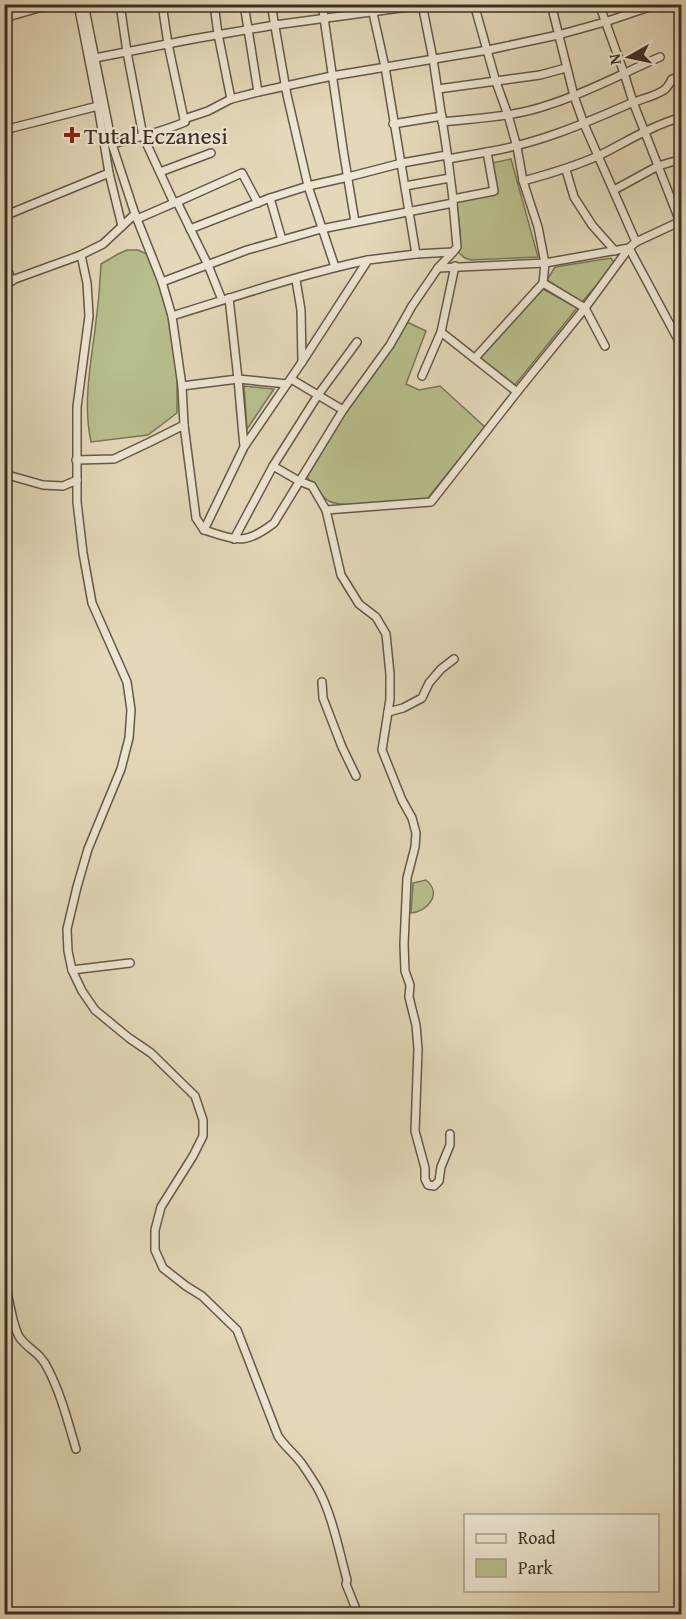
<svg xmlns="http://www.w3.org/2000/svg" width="686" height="1619" font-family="'Gentium Book Plus',serif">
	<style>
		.green { fill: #b8be8c; stroke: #7a7658; stroke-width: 1.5 }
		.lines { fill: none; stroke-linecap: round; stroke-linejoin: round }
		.minor-casing { stroke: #66584a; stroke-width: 10 }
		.minor { stroke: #ede6d2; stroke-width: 7 }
		.poi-dot { fill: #8f2418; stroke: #ede6d2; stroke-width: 2 }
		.labels { text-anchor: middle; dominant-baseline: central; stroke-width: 4.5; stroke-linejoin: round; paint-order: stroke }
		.poi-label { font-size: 24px; fill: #3c2e25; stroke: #ede6d2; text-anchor: start }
	</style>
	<rect width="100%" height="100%" fill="#e3d8b9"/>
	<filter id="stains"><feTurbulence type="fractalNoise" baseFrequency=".00333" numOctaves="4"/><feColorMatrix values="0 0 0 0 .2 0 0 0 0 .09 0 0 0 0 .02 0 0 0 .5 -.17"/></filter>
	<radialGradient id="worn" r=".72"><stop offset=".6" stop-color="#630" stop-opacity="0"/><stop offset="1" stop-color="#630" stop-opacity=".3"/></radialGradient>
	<g class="green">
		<path d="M511 159 538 257 471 260 465 258 459 253 460 232 457 202 498 194 492 163Z"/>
		<path d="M127 250H138L149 255 170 314 177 376V413L148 435 91 442C83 406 90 367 95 330 98 308 100 286 101 264L118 254Z"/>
		<path d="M611 258 615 264 582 302 547 280 555 267Z"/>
		<path d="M543 289 577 308 515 385 479 359Z"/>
		<path d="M407 322 426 331 406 384 419 390 440 386 485 427 427 499C411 502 342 509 329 501 320 496 314 485 307 477 338 424 369 371 407 322Z"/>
		<path d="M244 386 274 389 247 429Z"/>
		<path d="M426 880C443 894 427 912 411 913L413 883Z"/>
	</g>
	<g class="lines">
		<g class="minor-casing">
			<g id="minor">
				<path d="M78 4 98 106 109 173 122 226"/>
				<path d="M84 4 112 144 135 214 162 282 172 316 182 386 184 425 196 518 204 530"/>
				<path d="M120 4 127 52 143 136 174 203 177 202 208 265 222 300"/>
				<path d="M162 4 168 44 184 119"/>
				<path d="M214 4 218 34 231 99"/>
				<path d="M244 4 258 92"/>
				<path d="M271 4 287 95 308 186 335 267"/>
				<path d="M322 4 343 149 355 222"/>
				<path d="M371 4 385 67 416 254"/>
				<path d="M474 4 496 82 508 115 517 147 523 181 538 227 545 263 543 283 475 358"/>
				<path d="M551 4 574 96 584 124 636 242"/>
				<path d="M599 4 624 73 633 102 682 227"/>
				<path d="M677 4 682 24"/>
				<path d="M4 18 53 4"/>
				<path d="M95 58 193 39 275 25 430 4"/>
				<path d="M438 89 540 75 566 68"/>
				<path d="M442 122C478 118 514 117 548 105 587 93 623 73 660 57"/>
				<path d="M393 124 442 116"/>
				<path d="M4 130 98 106"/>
				<path d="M112 144C137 138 161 132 185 122L184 119 208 111 231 99 258 92 332 76 488 50 558 35 605 22 658 4"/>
				<path d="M487 152C539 143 581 125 629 104 640 99 654 97 664 90 667 88 670 83 672 79L682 76"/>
				<path d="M448 159 453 199"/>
				<path d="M566 170 574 197 592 225 615 251"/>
				<path d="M160 172 211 153"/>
				<path d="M523 181C549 174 573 167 598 156 626 142 651 126 682 117"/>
				<path d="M405 186 450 178"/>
				<path d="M614 190 658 166 682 159"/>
				<path d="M270 198 282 240"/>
				<path d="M177 202 242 173 258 203"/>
				<path d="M4 216 109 173"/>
				<path d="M137 219 174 203"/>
				<path d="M190 229 270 198 308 186 348 177 402 163 447 155"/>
				<path d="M453 252 457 247 453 203"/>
				<path d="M81 255 87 283 89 316 77 407V502L83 553 92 603 127 682 131 710 129 738 121 769 88 849 77 887 67 929 68 951 72 970 82 991 95 1010 129 1038 151 1053 195 1096 203 1120V1136L193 1156 161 1207 155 1230V1250L163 1268 186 1286 202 1296 237 1330 278 1436C285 1447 294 1453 302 1464 307 1471 312 1479 317 1487 332 1513 339 1551 347 1580L346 1584 358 1614"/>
				<path d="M4 261 12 281"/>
				<path d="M455 266 441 332 517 392"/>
				<path d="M438 268 545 263 629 248 682 347"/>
				<path d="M296 280 301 310 302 362"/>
				<path d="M162 282 247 250 321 229 453 203V199L494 191 487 152 448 159 433 59 422 4"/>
				<path d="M4 283 81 255 103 244 135 214"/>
				<path d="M543 283 585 308 605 346"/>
				<path d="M229 298 238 379 287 384"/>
				<path d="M172 316C237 296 302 274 368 260"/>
				<path d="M422 376 441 332"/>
				<path d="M291 379 343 410"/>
				<path d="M182 386 238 379 244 447 204 530C237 540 244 546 274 523L343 410 390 345 412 306 438 268 453 252 416 254 368 260 302 362 244 447"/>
				<path d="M76 460 114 459 150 442 184 425"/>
				<path d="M273 466 299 481 312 486 326 510 341 575 359 604 376 617 386 634 390 674V699L382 750 402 800 412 818 416 833 415 847 407 878 404 944 405 971 410 985 409 997 416 1025 418 1049 415 1131 425 1168V1179L428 1185 434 1186 439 1181 441 1167 450 1145V1134"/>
				<path d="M4 474 43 485 63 486 77 480"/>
				<path d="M326 510 431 502 517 392 585 308 629 248 636 242 679 222"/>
				<path d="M234 539 273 466 318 395 357 342"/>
				<path d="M322 682 323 698 342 747 356 776"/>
				<path d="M388 712 403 708 422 698 429 683 441 669 454 659"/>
				<path d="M72 970 130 963"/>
				<path d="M4 1224 6 1228 4 1253"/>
				<path d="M4 1280C9 1295 12 1327 20 1338 30 1351 40 1352 48 1369 61 1394 68 1422 76 1449"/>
			</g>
		</g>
		<use href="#minor" class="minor"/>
	</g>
	<path class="poi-dot" d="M69 126h6v6h6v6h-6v6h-6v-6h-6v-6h6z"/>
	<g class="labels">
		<g class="poi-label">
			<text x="84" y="135">Tutal Eczanesi</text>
		</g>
	</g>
	<rect width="686" height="1619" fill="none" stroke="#e3d8b9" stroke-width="24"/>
	<rect x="6" y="6" width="674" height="1607" fill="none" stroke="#3c2e25" stroke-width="3"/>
	<rect x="12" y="12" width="662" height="1595" fill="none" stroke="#3c2e25" stroke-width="1.5"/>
	<rect x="464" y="1514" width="195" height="78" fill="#ede6d2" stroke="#a69c8d" stroke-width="1.5"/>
	<rect x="476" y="1534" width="30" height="9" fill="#ede6d2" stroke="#a69c8d" stroke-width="1.5"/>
	<text x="518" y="1544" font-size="18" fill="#3c2e25">Road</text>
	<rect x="476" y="1559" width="30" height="18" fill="#b8be8c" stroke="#a69c8d" stroke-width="1.5"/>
	<text x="518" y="1574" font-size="18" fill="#3c2e25">Park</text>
	<g transform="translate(629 57) rotate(261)" stroke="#ede6d2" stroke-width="4.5" paint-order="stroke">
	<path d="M0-4.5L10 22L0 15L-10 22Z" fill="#3c2e25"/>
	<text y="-9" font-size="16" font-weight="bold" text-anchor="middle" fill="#3c2e25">N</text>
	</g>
	<rect width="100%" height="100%" filter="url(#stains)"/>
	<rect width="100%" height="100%" fill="url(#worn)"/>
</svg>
